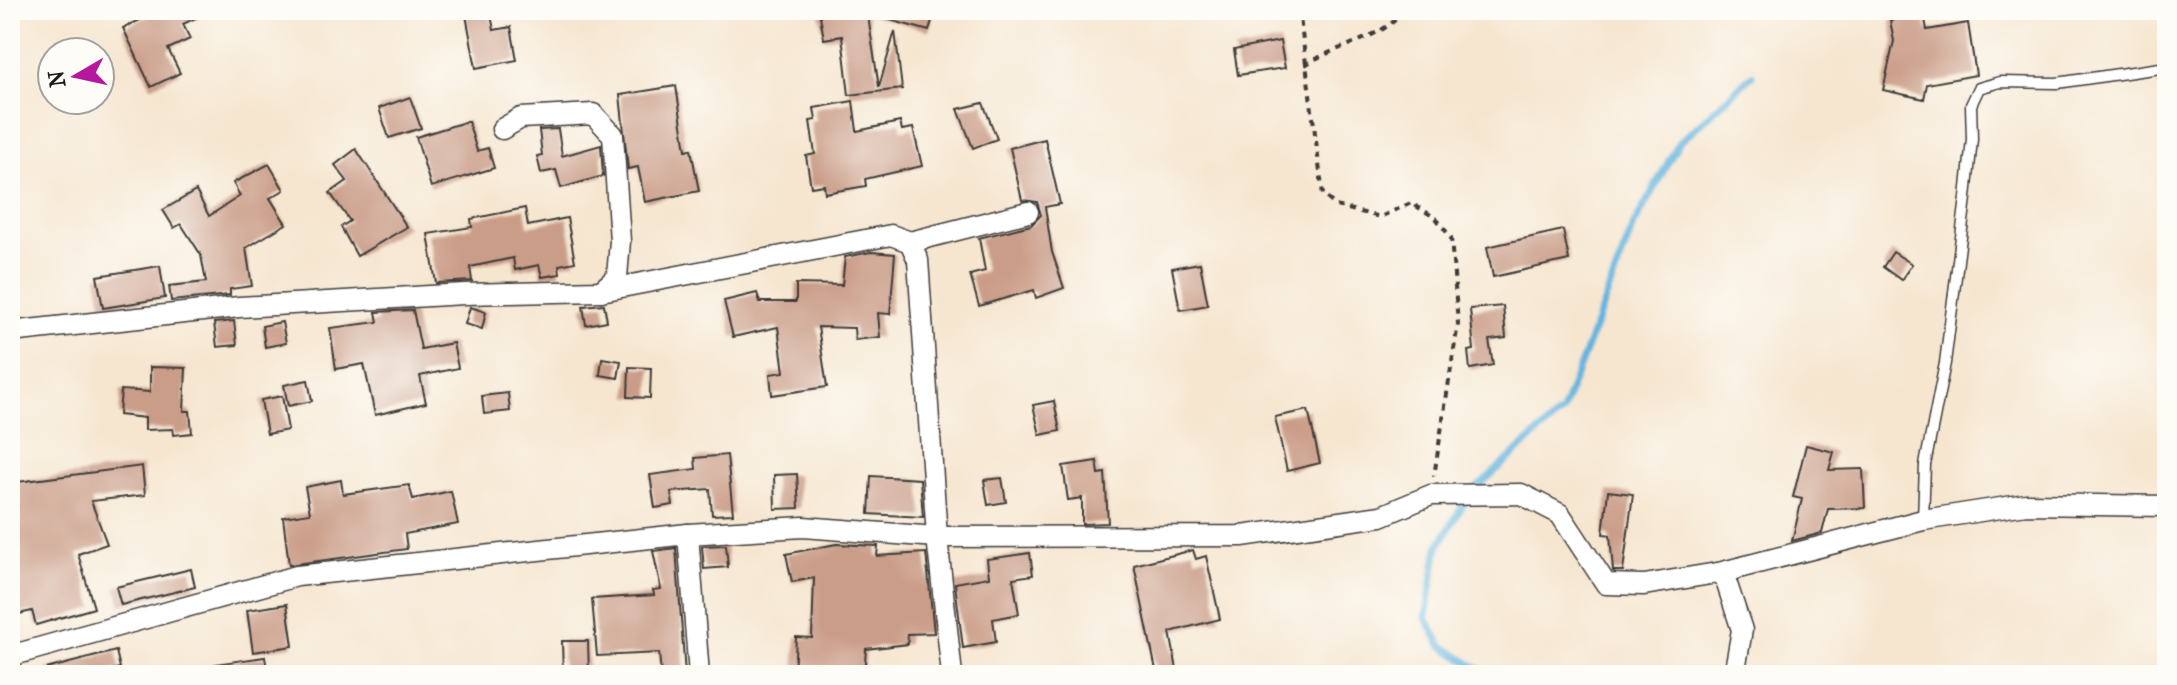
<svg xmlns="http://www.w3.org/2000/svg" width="2177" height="685" font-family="'IM FELL French Canon',serif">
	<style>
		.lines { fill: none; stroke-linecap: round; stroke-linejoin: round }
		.stream { stroke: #63b4de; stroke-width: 7 }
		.building { fill: #ca9d88 }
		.service-casing { stroke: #3d3a37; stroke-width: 13 }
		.minor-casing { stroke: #3d3a37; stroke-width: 23 }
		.path { stroke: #3d3a37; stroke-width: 4; stroke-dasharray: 6 6; stroke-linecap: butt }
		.service { stroke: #fff; stroke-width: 10 }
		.minor { stroke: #fff; stroke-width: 20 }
	</style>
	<rect width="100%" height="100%" fill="#fdfcf7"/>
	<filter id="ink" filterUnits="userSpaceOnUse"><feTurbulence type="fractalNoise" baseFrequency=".0125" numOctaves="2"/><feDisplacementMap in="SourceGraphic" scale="16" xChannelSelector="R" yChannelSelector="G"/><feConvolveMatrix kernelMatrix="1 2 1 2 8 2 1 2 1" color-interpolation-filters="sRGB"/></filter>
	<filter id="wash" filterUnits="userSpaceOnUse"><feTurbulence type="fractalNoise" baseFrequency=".006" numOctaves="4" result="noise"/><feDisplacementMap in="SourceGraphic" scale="32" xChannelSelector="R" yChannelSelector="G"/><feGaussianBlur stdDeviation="1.8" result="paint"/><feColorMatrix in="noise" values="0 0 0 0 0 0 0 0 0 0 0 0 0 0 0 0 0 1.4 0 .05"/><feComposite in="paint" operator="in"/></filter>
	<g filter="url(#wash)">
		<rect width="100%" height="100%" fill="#f6e6d0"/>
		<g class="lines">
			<g class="stream">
				<path d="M1474 490 1562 412 1634 225 1678 144 1752 75"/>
				<path d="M1466 500 1438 547 1426 618 1441 645 1488 675"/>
			</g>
		</g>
		<g id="blocks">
			<g class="building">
				<path d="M161 10H212L183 24 190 39 168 49 180 73 151 87 123 28Z"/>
				<path d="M465 10H490L494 30 511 27 517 60 476 68Z"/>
				<path d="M819 10H867L879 87 895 31 902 89 849 95 842 36 824 39Z"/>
				<path d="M873 10H935L929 31 872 15Z"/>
				<path d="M1924 14 1927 30 1968 23 1976 75 1927 84 1924 99 1883 90 1894 41 1890 20Z"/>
				<path d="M1280 41 1285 68 1238 75 1234 50Z"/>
				<path d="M676 86 686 150 691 149 699 191 645 202 638 167 628 169 620 95Z"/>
				<path d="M410 97 421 128 389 138 379 108Z"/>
				<path d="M853 101 857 131 900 122 902 130 913 128 922 166 865 179 866 186 825 193 824 185 811 187 806 156 815 154 810 121 816 120 814 108Z"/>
				<path d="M983 103 997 139 973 148 958 109Z"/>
				<path d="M468 121 477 151 488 148 494 168 431 187 416 137Z"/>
				<path d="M558 129 562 156 601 145 603 176 561 188 556 170 541 173 537 156 542 155 539 130Z"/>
				<path d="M1045 139 1060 204 1045 207 1052 252 1064 288 1036 298 1034 290 979 306 970 275 985 271 979 238 1031 225 1041 215 1037 202 1022 200 1010 148Z"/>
				<path d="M356 149 407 227 357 256 341 227 350 221 330 193 347 181 335 165Z"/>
				<path d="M269 164 284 190 270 198 286 224 246 248 252 286 230 289V295L171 301 169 286 206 282 201 255 181 224 174 228 163 210 196 191 209 216 240 196 233 183Z"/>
				<path d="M525 208 528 226 567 218 575 262 559 265 560 274 542 277 539 265 515 270 513 258 470 267 472 281 436 283 428 234 472 227 471 219Z"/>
				<path d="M1563 230 1569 260 1493 277 1487 247Z"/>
				<path d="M871 252 895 254 890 314 878 313 880 337 855 340 854 328 818 327 827 387 772 395 770 374 784 372 778 327 733 337 724 301 757 293 760 302H796V284L842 285 845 257Z"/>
				<path d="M1893 252 1912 264 1901 280 1883 267Z"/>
				<path d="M1200 263 1208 305 1180 310 1172 268Z"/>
				<path d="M160 266 165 298 103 308 97 276Z"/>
				<path d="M604 304 607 321 586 325 583 306Z"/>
				<path d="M1503 306 1506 338 1489 340 1493 365 1470 369 1468 351 1474 350 1470 309Z"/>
				<path d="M470 307 486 312 482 329 465 324Z"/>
				<path d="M413 310 421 349 453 343 458 368 420 376 426 403 375 415 364 364 336 369 330 328 378 322 376 312Z"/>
				<path d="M234 321 237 345 217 347 214 323Z"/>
				<path d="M282 322 286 343 265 347 262 326Z"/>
				<path d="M602 358 621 361 618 378 600 375Z"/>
				<path d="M150 367 186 368 184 411H190L192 433 174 435 173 429 145 430V418L119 415 121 390 150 392Z"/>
				<path d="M629 367 651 368 650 398 628 397Z"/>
				<path d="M308 380 312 401 288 406 284 385Z"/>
				<path d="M508 393 510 411 484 414 482 396Z"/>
				<path d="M282 396 288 430 267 434 261 400Z"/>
				<path d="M1054 401 1060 431 1040 435 1033 405Z"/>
				<path d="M1308 410 1320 463 1287 471 1275 417Z"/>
				<path d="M1806 445 1834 452 1829 470 1863 469 1865 508 1828 509 1822 533 1792 541 1802 499 1793 497Z"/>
				<path d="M727 455 733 514 712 515 710 489 671 492 673 505 655 508 650 475 696 469 695 458Z"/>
				<path d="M1097 461 1099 474 1105 473 1108 523 1082 524V498L1068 500 1063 466Z"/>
				<path d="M142 466 145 495 91 501 107 544 78 554 94 608 36 625 32 611 10 616V483Z"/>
				<path d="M797 474 799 508 775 509 774 475Z"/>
				<path d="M871 476 920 479 923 517 869 514Z"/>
				<path d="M1002 478 1006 502 988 505 984 480Z"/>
				<path d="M341 480 343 494 409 485 413 499 451 491 458 524 405 534 407 549 289 565 283 517 310 513 305 487Z"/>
				<path d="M1608 491 1633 494 1623 571H1613L1610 535 1603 534Z"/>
				<path d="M836 544 878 546 877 556 926 553 934 633 907 634 908 644 866 649 864 675H794L796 637 812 638 814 578 792 582 786 554Z"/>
				<path d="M726 545 728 567 704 569 702 546Z"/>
				<path d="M676 548 685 675H661L659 653 597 656 592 599 654 595 653 590 661 589 653 551Z"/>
				<path d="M1193 550 1196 559 1206 556 1220 619 1170 632 1178 675H1157L1134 565Z"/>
				<path d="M1030 553 1033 575 1013 578 1019 614 993 619 996 642 963 648 955 583 989 577 987 559Z"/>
				<path d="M191 569 195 587 121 605 116 587Z"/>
				<path d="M287 604 293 646 253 652 247 610Z"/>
				<path d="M562 641H588L589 675H563Z"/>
				<path d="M116 651 120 668 103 672 104 675H47L46 669Z"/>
				<path d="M265 657 268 675H216L215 664Z"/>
			</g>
		</g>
	</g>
	<g filter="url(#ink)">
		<use href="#blocks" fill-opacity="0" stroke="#3d3a37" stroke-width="2"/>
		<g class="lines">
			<g class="service-casing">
				<path id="service" d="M1923 520 1925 465 1945 363 1966 198 1972 139 1971 105 1979 88 2000 82 2057 83 2167 67"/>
			</g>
			<g class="minor-casing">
				<g id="minor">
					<path d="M502 129 521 118 593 114 613 135 620 241 617 277 601 291"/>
					<path d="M910 242 1028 212"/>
					<path d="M10 332 239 307 464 294 601 291 891 235 910 242 918 260 937 537 803 527 688 534 297 576 10 656"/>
					<path d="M688 534 699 675"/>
					<path d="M1723 572 1742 630 1734 675"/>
					<path d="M952 675 937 537 1242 536 1381 516 1431 495 1521 494 1560 514 1606 584 1644 585 1723 572 1923 520 2026 504 2167 506"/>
				</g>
			</g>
			<g class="path">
				<path d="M1299 10 1323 195 1336 206 1380 217 1411 203 1436 218 1451 238 1458 324 1434 476"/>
				<path d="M1305 65C1334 46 1384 39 1404 10"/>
			</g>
			<use href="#service" class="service"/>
			<use href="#minor" class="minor"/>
		</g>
	</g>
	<rect width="2177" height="685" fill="none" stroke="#fdfcf7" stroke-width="40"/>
	<g transform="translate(76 76) rotate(261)"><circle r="38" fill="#fdfcf7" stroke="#a3a29f" stroke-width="2"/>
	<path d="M0-6L14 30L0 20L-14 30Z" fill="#b5179e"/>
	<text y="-12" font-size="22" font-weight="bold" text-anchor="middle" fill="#1c1c1c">N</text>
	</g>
</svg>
